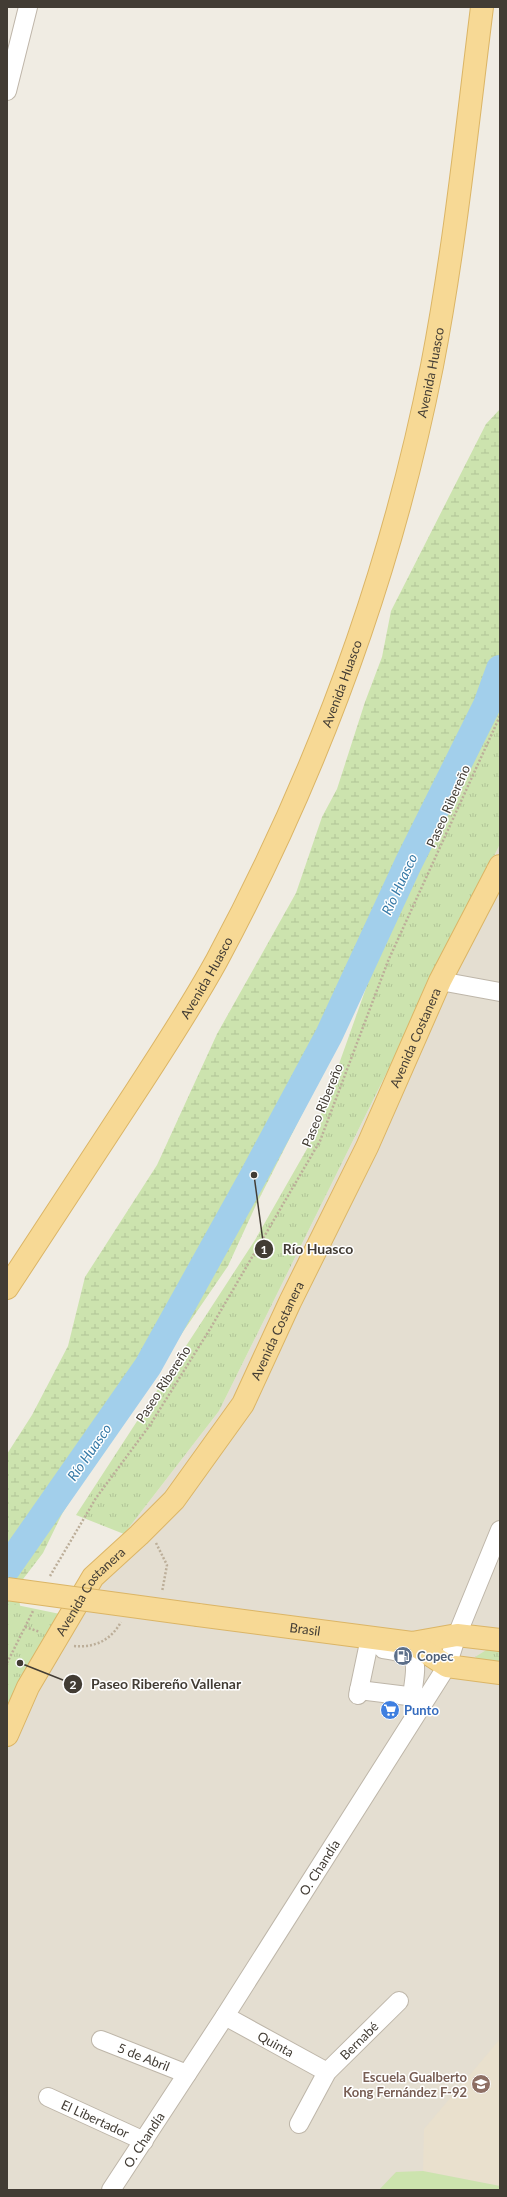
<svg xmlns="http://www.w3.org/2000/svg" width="507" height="2197" font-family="Lato,sans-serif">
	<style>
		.residential { fill: #e4ded1 }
		.education { fill: #e9e0cd }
		.wetland { fill: url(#wetland-marsh) }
		.park { fill: url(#park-tufts) }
		.pitch { fill: #cce3ae }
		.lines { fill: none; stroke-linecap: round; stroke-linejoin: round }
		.river { stroke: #a2cfeb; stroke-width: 28 }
		.minor-casing { stroke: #beb6a9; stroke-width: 20 }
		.major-casing { stroke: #dbb566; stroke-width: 24 }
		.path { stroke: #bcae99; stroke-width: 2.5; stroke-dasharray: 2 2; stroke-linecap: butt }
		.minor { stroke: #fff; stroke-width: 18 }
		.major { stroke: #f7d995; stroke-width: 22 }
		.major-bridge-casing { stroke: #dbb566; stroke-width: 24; stroke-linecap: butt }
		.major-bridge { stroke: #f7d995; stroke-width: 22 }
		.labels { text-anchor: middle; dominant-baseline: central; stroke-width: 3; stroke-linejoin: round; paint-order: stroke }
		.street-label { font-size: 13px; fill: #423c34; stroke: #fff }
		.service-label { font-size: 13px; font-weight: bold; fill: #4e5e75; stroke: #fff; text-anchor: start }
		.shop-label { font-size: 13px; font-weight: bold; fill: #366cbe; stroke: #fff; text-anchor: start }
		.education-label { font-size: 13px; font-weight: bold; fill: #785e54; stroke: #fff; text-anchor: end }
		.water-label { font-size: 14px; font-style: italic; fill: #3579a6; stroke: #fff }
		.leader { fill: none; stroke: #423c34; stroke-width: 1.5 }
		.callout-dot { fill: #423c34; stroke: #fff; stroke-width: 1.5 }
		.mark-label { font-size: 12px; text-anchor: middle; font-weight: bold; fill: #fff }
		.callout-label { font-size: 14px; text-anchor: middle; font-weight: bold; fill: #423c34; stroke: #fff; stroke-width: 3; stroke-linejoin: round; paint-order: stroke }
	</style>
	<defs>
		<pattern id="wetland-marsh" width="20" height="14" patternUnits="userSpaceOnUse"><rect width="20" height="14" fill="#cce3ae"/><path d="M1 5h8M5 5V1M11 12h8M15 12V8" fill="none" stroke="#b0c496"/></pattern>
		<pattern id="park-tufts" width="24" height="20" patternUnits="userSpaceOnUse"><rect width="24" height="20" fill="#cce3ae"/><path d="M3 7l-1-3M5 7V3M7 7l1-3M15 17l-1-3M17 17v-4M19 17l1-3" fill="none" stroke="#b0c496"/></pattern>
	</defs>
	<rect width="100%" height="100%" fill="#f0ece3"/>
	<path class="residential" d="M500 844V2190H7V1713L124 1534 219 1411Z"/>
	<path class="education" d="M500 2039V2186L423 2171 424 2129Z"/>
	<path class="wetland" d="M500 409V665L498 673 408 895 387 897 336 1010 346 1027 256 1205 228 1266 96 1459 62 1514 43 1553 17 1587 21 1611 7 1637V1454L32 1415 68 1346 85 1277 157 1165 217 1034 296 893 322 817 337 789 365 702 382 657 391 611 486 424Z"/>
	<g class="park">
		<path d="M500 705V844L219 1411 124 1534 76 1515 255 1240 312 1140 382 943 420 855Z"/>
		<path d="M7 1603 60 1614 7 1713Z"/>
		<path d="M488 1649 500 1651V1667L487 1665 475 1657Z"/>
	</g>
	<path class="pitch" d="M423 2171 500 2186V2190H379L396 2172Z"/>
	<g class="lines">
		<path class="river" d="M7 1568 148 1366 254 1175 329 1035 408 864 487 705 500 669"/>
		<g class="minor-casing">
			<g id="minor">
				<path d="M7 91 28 7"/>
				<path d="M440 981 500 992"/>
				<path d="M383 1649C423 1655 416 1661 412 1697"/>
				<path d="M359 1690 424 1698"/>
				<path d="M358 1695 370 1638"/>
				<path id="s1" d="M225 2016 327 2072"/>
				<path id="s2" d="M101 2040 187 2074"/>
				<path id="s3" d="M48 2097 144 2141"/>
				<path id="s4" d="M299 2124 327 2072 399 2001"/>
				<path id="s5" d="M111 2190 225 2016 447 1666 457 1635 500 1530"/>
			</g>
		</g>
		<g class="major-casing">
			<g id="major">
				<path id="s6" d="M7 1288C46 1228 86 1168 125 1108 157 1059 189 1011 217 960 317 774 391 573 432 366 455 247 467 127 482 7"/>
				<path id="s7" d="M198 1615 412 1643 457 1635 500 1640"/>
				<path d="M412 1643 447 1666 500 1673"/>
				<path id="s8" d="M7 1735 28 1687 93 1577 139 1535 174 1500 243 1404 290 1302 367 1147 440 981 500 866"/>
			</g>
		</g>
		<g class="path">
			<path d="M156 1543 167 1565 162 1592"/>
			<path d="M50 1576 96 1498 150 1425 210 1329 320 1141 388 961 500 716"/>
			<path d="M25 1627 40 1632"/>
			<path d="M74 1646C95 1648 111 1640 121 1622"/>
			<path d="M7 1663 33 1611"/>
		</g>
		<use href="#minor" class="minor"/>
		<use href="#major" class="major"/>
		<g class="major-bridge-casing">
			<path id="major-bridge" d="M7 1589 198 1615"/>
		</g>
		<use href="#major-bridge" class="major-bridge"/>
	</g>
	<defs>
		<g id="fuel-disc" transform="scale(1)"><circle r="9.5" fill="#5c6f8a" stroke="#fff"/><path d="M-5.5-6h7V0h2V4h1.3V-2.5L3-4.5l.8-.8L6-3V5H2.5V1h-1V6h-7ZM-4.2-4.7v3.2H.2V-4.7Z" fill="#fff"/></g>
		<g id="supermarket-disc" transform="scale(1)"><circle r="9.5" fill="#3f7fe0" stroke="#fff"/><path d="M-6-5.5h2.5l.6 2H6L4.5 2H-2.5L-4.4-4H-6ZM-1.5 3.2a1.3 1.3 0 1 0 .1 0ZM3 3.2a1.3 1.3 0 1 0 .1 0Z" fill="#fff"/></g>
		<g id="school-disc" transform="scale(1)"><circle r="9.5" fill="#8d6e63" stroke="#fff"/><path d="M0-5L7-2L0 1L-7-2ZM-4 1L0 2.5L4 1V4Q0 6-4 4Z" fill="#fff"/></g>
	</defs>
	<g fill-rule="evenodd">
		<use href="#fuel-disc" x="403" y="1656"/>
		<use href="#supermarket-disc" x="390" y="1710"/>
		<use href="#school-disc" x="481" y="2084"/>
	</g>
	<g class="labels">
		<g class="street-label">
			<text stroke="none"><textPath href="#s6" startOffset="1017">Avenida Huasco</textPath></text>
			<text stroke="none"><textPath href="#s6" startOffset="693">Avenida Huasco</textPath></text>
			<text transform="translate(448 806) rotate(-66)">Paseo Ribereño</text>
			<text stroke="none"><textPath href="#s6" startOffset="369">Avenida Huasco</textPath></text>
			<text stroke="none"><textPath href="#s8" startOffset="815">Avenida Costanera</textPath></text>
			<text transform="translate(322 1105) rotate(-68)">Paseo Ribereño</text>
			<text stroke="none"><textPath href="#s8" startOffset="491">Avenida Costanera</textPath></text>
			<text transform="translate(163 1384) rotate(-57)">Paseo Ribereño</text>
			<text stroke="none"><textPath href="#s8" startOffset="167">Avenida Costanera</textPath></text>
			<text stroke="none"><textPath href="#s7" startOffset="108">Brasil</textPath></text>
			<text stroke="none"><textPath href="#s5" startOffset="384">O. Chandía</textPath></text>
			<text stroke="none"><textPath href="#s4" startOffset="104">Bernabé</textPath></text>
			<text stroke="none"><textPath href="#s1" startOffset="58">Quinta</textPath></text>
			<text stroke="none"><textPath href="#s2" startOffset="46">5 de Abril</textPath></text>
			<text stroke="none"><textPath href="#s3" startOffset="52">El Libertador</textPath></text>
			<text stroke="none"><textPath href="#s5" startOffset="60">O. Chandía</textPath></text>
		</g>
		<g class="service-label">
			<text x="417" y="1656">Copec</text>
		</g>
		<g class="shop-label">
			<text x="404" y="1710">Punto</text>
		</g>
		<g class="education-label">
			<text x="467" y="2077">Escuela Gualberto<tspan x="467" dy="15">Kong Fernández F-92</tspan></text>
		</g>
		<g class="water-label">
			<text transform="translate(399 884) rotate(-65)">Río Huasco</text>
			<text transform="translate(89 1452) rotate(-55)">Río Huasco</text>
		</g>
	</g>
	<path class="leader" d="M254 1175L264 1249M20 1663L73 1684"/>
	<g class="callout-dot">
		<circle cx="254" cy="1175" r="4"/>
		<circle cx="20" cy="1663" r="4"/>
		<circle cx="264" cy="1249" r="10"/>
		<circle cx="73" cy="1684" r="10"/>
	</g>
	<g class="mark-label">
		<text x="264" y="1254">1</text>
		<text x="73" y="1689">2</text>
	</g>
	<g class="callout-label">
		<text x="318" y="1254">Río Huasco</text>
		<text x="166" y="1689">Paseo Ribereño Vallenar</text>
	</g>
	<rect width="507" height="2197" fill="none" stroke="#423c34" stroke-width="16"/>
</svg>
